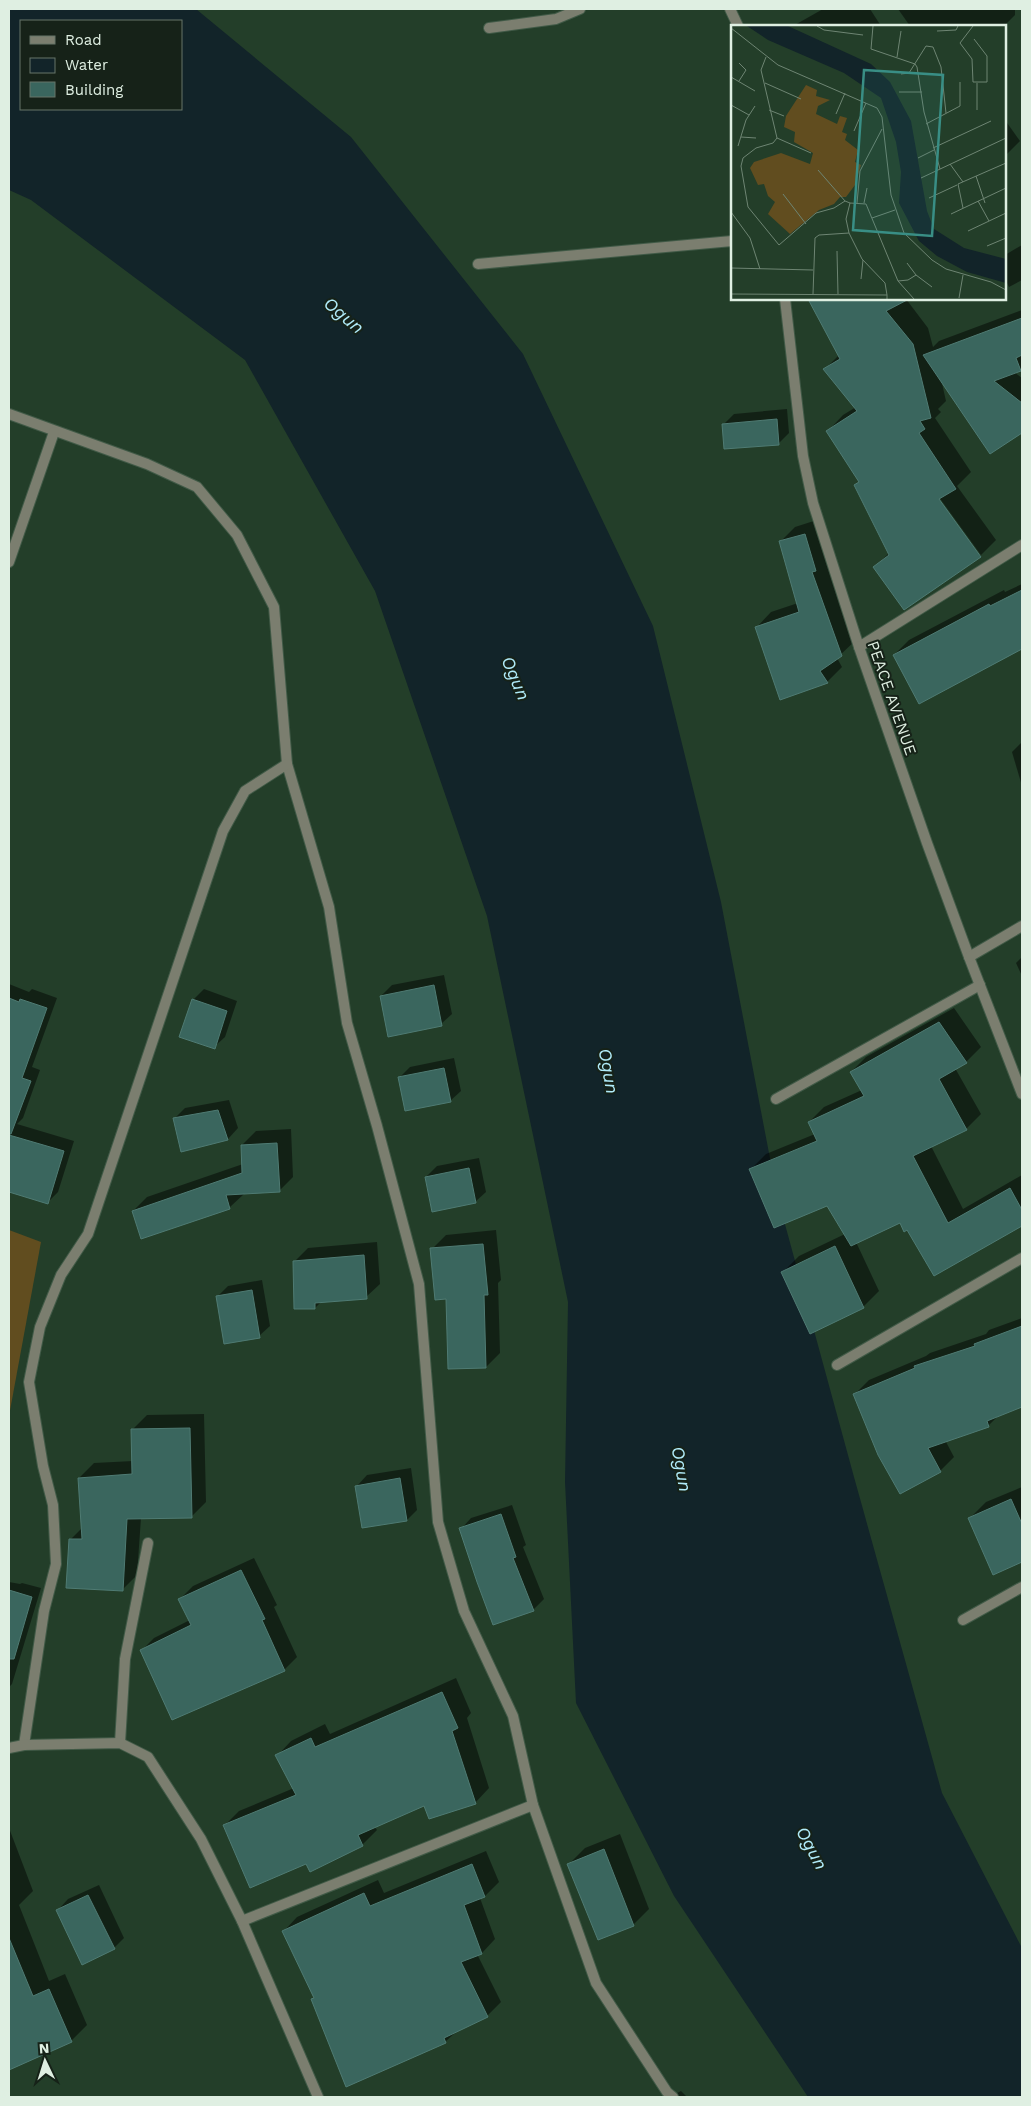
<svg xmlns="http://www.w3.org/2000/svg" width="1031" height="2106" font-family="'Work Sans',sans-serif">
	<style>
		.green { fill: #614d1f }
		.water { fill: #122429; fill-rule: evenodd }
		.shadow { fill: #0007; fill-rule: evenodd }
		.building { fill: #3a665e; stroke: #4f7b73 }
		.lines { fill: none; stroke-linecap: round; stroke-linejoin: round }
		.minor-casing { stroke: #415a47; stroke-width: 12 }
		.minor { stroke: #7b7e6f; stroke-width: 10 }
		.labels { text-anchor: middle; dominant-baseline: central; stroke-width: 4; stroke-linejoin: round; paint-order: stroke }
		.street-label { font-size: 16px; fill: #dfefe2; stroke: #162218 }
		.water-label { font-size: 18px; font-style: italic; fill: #b0ebf9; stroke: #162218 }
		.inset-road { fill: none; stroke: #6e8573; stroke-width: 1 }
		.view { fill: #398e85; fill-opacity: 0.15; stroke: #398e85; stroke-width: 2.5 }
		.inset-edge { fill: none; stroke: #dfefe2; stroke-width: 2.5 }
	</style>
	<rect width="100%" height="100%" fill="#233e29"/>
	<path class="green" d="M9 1230 41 1242 9 1416Z"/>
	<path class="water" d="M9 9H196L351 137 523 354 653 626 721 902 777 1195 854 1477 942 1793 1022 1948V2097H808L674 1896 576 1703 565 1482 568 1302 487 916 375 591 245 360 31 200 9 190ZM21 21H181V109H21Z"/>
	<g class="shadow">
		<path d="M823 9H870L881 26H793Z"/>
		<path d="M898 9H1015V15L1004 26H910Z"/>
		<path d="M1005 120 1020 141 1005 156Z"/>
		<path d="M1022 245V280L1009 287 1005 279V255Z"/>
		<path d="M809 299H906L928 328 933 347 939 341 1022 310V368L1014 372 1022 378V431L990 452 941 379 946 401 938 409 941 412 935 418 971 472 957 486 996 540 980 556 875 567 889 553 856 485 860 481 828 431 843 415 856 407 825 369 839 355ZM936 493 981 555H978L934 494Z"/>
		<path d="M787 409 789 433 778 444 724 424 734 414Z"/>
		<path d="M820 519 857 639 837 658 842 667 827 682 756 628 771 612 798 603 780 542 795 527Z"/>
		<path d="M1022 584V648L920 702 894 655 909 640 1004 590 1005 592Z"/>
		<path d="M1022 742V786L1012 752Z"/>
		<path d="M1022 957V976L1016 963Z"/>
		<path d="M444 975 452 1014 441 1024 381 996 392 985Z"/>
		<path d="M9 984 29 992 32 989 57 998 32 1067 40 1070 23 1118 17 1124 74 1141 58 1192 48 1202 9 1191Z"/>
		<path d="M204 989 237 1001 225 1037 214 1047 193 1000Z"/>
		<path d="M954 1008 981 1047 966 1062 955 1068 981 1114 966 1129 931 1146 963 1209 1022 1175V1224L935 1274 908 1228 900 1221 856 1242 879 1291 863 1307 783 1272 799 1256 845 1234 828 1205 751 1169 766 1154 815 1134 809 1122 824 1107 862 1090 851 1072 866 1057Z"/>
		<path d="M454 1058 461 1091 450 1101 400 1077 410 1067Z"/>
		<path d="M229 1100 238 1128 228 1139 182 1150 174 1119 185 1108Z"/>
		<path d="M291 1129 293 1177 279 1191 244 1194 230 1207 142 1237 133 1211 147 1197 243 1164 242 1145 256 1131Z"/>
		<path d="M479 1158 486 1192 475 1202 426 1177 437 1166Z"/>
		<path d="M496 1230 501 1280 498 1283 500 1353 486 1367 447 1298 432 1249 446 1235Z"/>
		<path d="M377 1242 380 1284 366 1297 322 1301 315 1308 294 1262 308 1248Z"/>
		<path d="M262 1280 270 1326 259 1336 217 1297 228 1286Z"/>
		<path d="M1022 1318V1406L1000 1414 988 1426 945 1440 954 1457 940 1471 855 1394 869 1380 926 1356 930 1353 986 1334 989 1330Z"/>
		<path d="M204 1414 206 1502 191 1517 141 1518 137 1575 122 1590 71 1539 82 1528 79 1478 94 1463 133 1461 132 1430 147 1415Z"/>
		<path d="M411 1468 417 1510 407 1520 357 1486 367 1475Z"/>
		<path d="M1022 1487V1561L993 1573 970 1518 986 1502Z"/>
		<path d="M512 1505 526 1545 523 1547 544 1599 533 1610 461 1529 471 1518Z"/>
		<path d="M254 1558 277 1605 274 1607 297 1657 284 1670 141 1651 154 1638 190 1620 180 1599 193 1586Z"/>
		<path d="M9 1582 20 1584 22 1583 41 1588 12 1684 9 1687Z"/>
		<path d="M456 1678 471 1713 467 1718 489 1788 475 1803 425 1804 374 1826 377 1830 362 1845 311 1870 307 1863 225 1825 239 1811 294 1788 277 1756 291 1741 325 1724 330 1734Z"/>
		<path d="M9 1828 33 1891 19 1905 49 1981 65 1974 87 2025 71 2041 9 2068Z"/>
		<path d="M620 1834 649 1909 633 1925 569 1864 585 1848Z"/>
		<path d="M486 1851 499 1882 485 1896 480 1898 495 1939 482 1953 477 1954 501 2002 487 2016 457 2031 445 2042 315 1997 284 1931 297 1917 378 1880 384 1893Z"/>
		<path d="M99 1885 124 1938 114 1948 58 1910 68 1899Z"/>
		<path d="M681 2091 687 2097H670Z"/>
	</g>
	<g class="building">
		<path d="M808 299H909L886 311 913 344 931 418 920 421 925 429 919 433 956 489 939 499 981 557 904 610 873 567 889 555 854 485 859 482 826 431 857 411 823 369 840 359Z"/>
		<path d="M1022 318V355L1016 358 1021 371 994 381 1022 403V433L990 454 923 355Z"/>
		<path d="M777 419 779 445 724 449 722 424Z"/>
		<path d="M805 534 816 571 812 572 842 656 820 671 828 683 780 700 755 627 799 612 779 541Z"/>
		<path d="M1022 590V649L919 704 893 655 989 604 990 606Z"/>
		<path d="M434 985 442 1026 388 1037 380 996Z"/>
		<path d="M9 998 19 1002 20 999 47 1008 22 1078 31 1081 11 1134H9Z"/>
		<path d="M192 999 227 1011 215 1049 179 1037Z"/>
		<path d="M939 1022 967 1063 939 1079 967 1130 913 1156 948 1223 1010 1188 1022 1210V1226L934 1276 907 1230 904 1232 900 1223 851 1246 827 1206 774 1228 749 1169 817 1141 808 1122 864 1096 850 1072Z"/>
		<path d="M444 1068 451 1102 405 1111 398 1077Z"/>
		<path d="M218 1110 228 1140 181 1152 173 1118Z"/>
		<path d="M9 1135 64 1151 48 1204 9 1192Z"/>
		<path d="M277 1143 280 1192 226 1195 230 1209 141 1239 132 1211 242 1173 241 1145Z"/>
		<path d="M469 1168 476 1203 432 1212 425 1177Z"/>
		<path d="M483 1244 488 1295H484L486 1368 448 1369 446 1299 435 1300 430 1248Z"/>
		<path d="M835 1246 864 1308 810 1334 781 1272Z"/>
		<path d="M364 1255 367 1299 315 1303V1309H294L293 1261Z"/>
		<path d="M252 1290 260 1338 224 1344 216 1296Z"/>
		<path d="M1022 1326V1407L987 1421 989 1427 928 1448 941 1472 900 1494 878 1455 853 1394 915 1368 914 1366 975 1346 974 1344Z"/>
		<path d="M190 1428 192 1518 127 1519 123 1591 66 1588 69 1539H82L78 1478 132 1474 131 1429Z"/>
		<path d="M400 1478 407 1521 362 1528 355 1486Z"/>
		<path d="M1011 1499 1022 1524V1562L993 1575 968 1518Z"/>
		<path d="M501 1514 516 1557 513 1558 534 1611 493 1625 477 1582 459 1528Z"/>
		<path d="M241 1570 265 1619 262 1620 285 1671 172 1720 140 1650 191 1625 178 1599Z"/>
		<path d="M9 1590 32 1597 14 1659H9Z"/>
		<path d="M442 1692 458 1728 452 1731 476 1804 429 1819 424 1806 358 1835 363 1846 310 1872 306 1864 250 1888 223 1825 296 1795 275 1755 311 1738 315 1747Z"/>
		<path d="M604 1849 634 1926 598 1940 567 1864Z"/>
		<path d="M472 1864 485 1897 464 1905 482 1954 461 1962 488 2017 444 2038 446 2043 346 2087 311 1999 314 1998 282 1931 364 1893 370 1906Z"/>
		<path d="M88 1895 115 1949 82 1965 56 1910Z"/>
		<path d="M9 1938 33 1996 49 1989 72 2042 9 2070Z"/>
	</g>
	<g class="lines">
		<g class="minor-casing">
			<g id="minor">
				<path d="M730 9 738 26"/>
				<path d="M489 28 556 19 580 9"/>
				<path d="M478 264 732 241"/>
				<path d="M785 299 803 456 813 503 859 647 927 843 969 957 1022 1094"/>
				<path d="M9 414 147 464 197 487 237 535 274 607 287 764 329 907 347 1023 377 1126 419 1284 438 1522 464 1611 513 1716 533 1805 596 1983 667 2092 673 2097"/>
				<path d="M9 562 54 432"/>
				<path d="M859 647 1022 545"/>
				<path d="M969 957 1022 926"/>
				<path d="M776 1099 980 985"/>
				<path d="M837 1365 1022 1258"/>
				<path d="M963 1620 1022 1587"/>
				<path d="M120 1743 125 1659 148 1543"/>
				<path d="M24 1745 44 1611 56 1564 53 1505 43 1466 29 1382 40 1327 61 1275 88 1234 223 831 245 791 287 764"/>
				<path d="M9 1748 24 1745 120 1743 148 1757 201 1839 242 1921 318 2097"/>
				<path d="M242 1921 533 1805"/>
			</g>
		</g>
		<use href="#minor" class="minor"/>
	</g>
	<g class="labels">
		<g class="street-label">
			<text transform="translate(892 698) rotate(71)">PEACE AVENUE</text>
		</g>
		<g class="water-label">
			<text transform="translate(344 315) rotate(40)">Ogun</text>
			<text transform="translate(516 678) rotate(67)">Ogun</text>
			<text transform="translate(609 1071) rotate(80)">Ogun</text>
			<text transform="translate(682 1469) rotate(80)">Ogun</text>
			<text transform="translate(812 1848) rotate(62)">Ogun</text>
		</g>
	</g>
	<g transform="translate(731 25)">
		<rect width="275" height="275" fill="#233e29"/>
		<path d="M75 60 86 65 85 71 99 75 87 81 85 89 106 99 109 91 116 93 111 107 116 109 114 115 127 125 124 137 130 140 124 160 115 172H109L103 179 88 185 59 209 37 189 44 177 37 171 33 159 27 160 19 143 23 137 50 128 79 139 82 128 63 117 64 107 53 102 55 91Z" fill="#614d1f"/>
		<path d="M16 1H57L140 39 159 57 180 96 196 186 203 204 233 223 275 234V258L236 247 206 231 188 216 168 178 170 147 165 117 150 73 113 48 37 15Z" fill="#122429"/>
		<path class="inset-road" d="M86 1 93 5 132 10M142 1 140 24 184 39 186 42 193 87 209 144M242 1 229 18 241 34 242 57H256V31L243 14M0 3 47 40 146 83 151 92 160 170 173 208 201 235 215 244 260 257 275 265M206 6 225 5 227 1M35 32 30 45 46 113 42 118 25 123 12 133 10 141 17 182 48 220 85 188 103 183 114 176 119 178M166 32 170 6M170 49 178 48 195 21 202 22 210 42 215 88M0 52 24 66M8 56 15 45 8 38M34 58 70 74M246 58V85M168 67H191M0 80 18 90M38 85 53 91M105 89 114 68M195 99 229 81V57M123 106 135 78M10 112 25 113M46 113 80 128M7 121 15 95 24 81M202 123 260 96M187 133 203 125M219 139 232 157M87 145 114 176M245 151 254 178M190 153 275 113M52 169 75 199M198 173 226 160M247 176 258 196M126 178 129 146 151 104M133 178 136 163M232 183 227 159 275 138M0 187 19 213 29 244M220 189 275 163M141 193 164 185M237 206 275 188M256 221 275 213M0 223V243M106 226 107 269M0 243 82 245M185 250 201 262M130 254 132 235M167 256 177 255 185 250 176 238M0 269 156 270V274M82 269 84 213 88 210 118 208M156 270 154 258 131 234 118 208 115 194 119 178 135 179 167 256 183 274M228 273 232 250"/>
		<path class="view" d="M133 45 212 50 201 211 122 205Z"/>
		<rect width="275" height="275" class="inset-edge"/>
	</g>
	<rect width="1031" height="2106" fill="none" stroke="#dfefe2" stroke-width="20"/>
	<rect x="20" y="20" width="162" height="90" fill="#162218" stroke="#667469"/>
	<rect x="30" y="36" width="25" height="8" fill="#7b7e6f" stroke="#667469"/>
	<text x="65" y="45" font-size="15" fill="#dfefe2">Road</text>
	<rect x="30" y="58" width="25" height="15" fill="#122429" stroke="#667469"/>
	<text x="65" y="70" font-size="15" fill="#dfefe2">Water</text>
	<rect x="30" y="82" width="25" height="15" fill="#3a665e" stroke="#667469"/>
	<text x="65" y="95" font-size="15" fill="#dfefe2">Building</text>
	<g transform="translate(45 2061) rotate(356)" stroke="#162218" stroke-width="4" paint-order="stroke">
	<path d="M0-4L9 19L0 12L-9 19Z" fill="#dfefe2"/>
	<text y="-8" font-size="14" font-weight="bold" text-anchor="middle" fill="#dfefe2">N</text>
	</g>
</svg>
